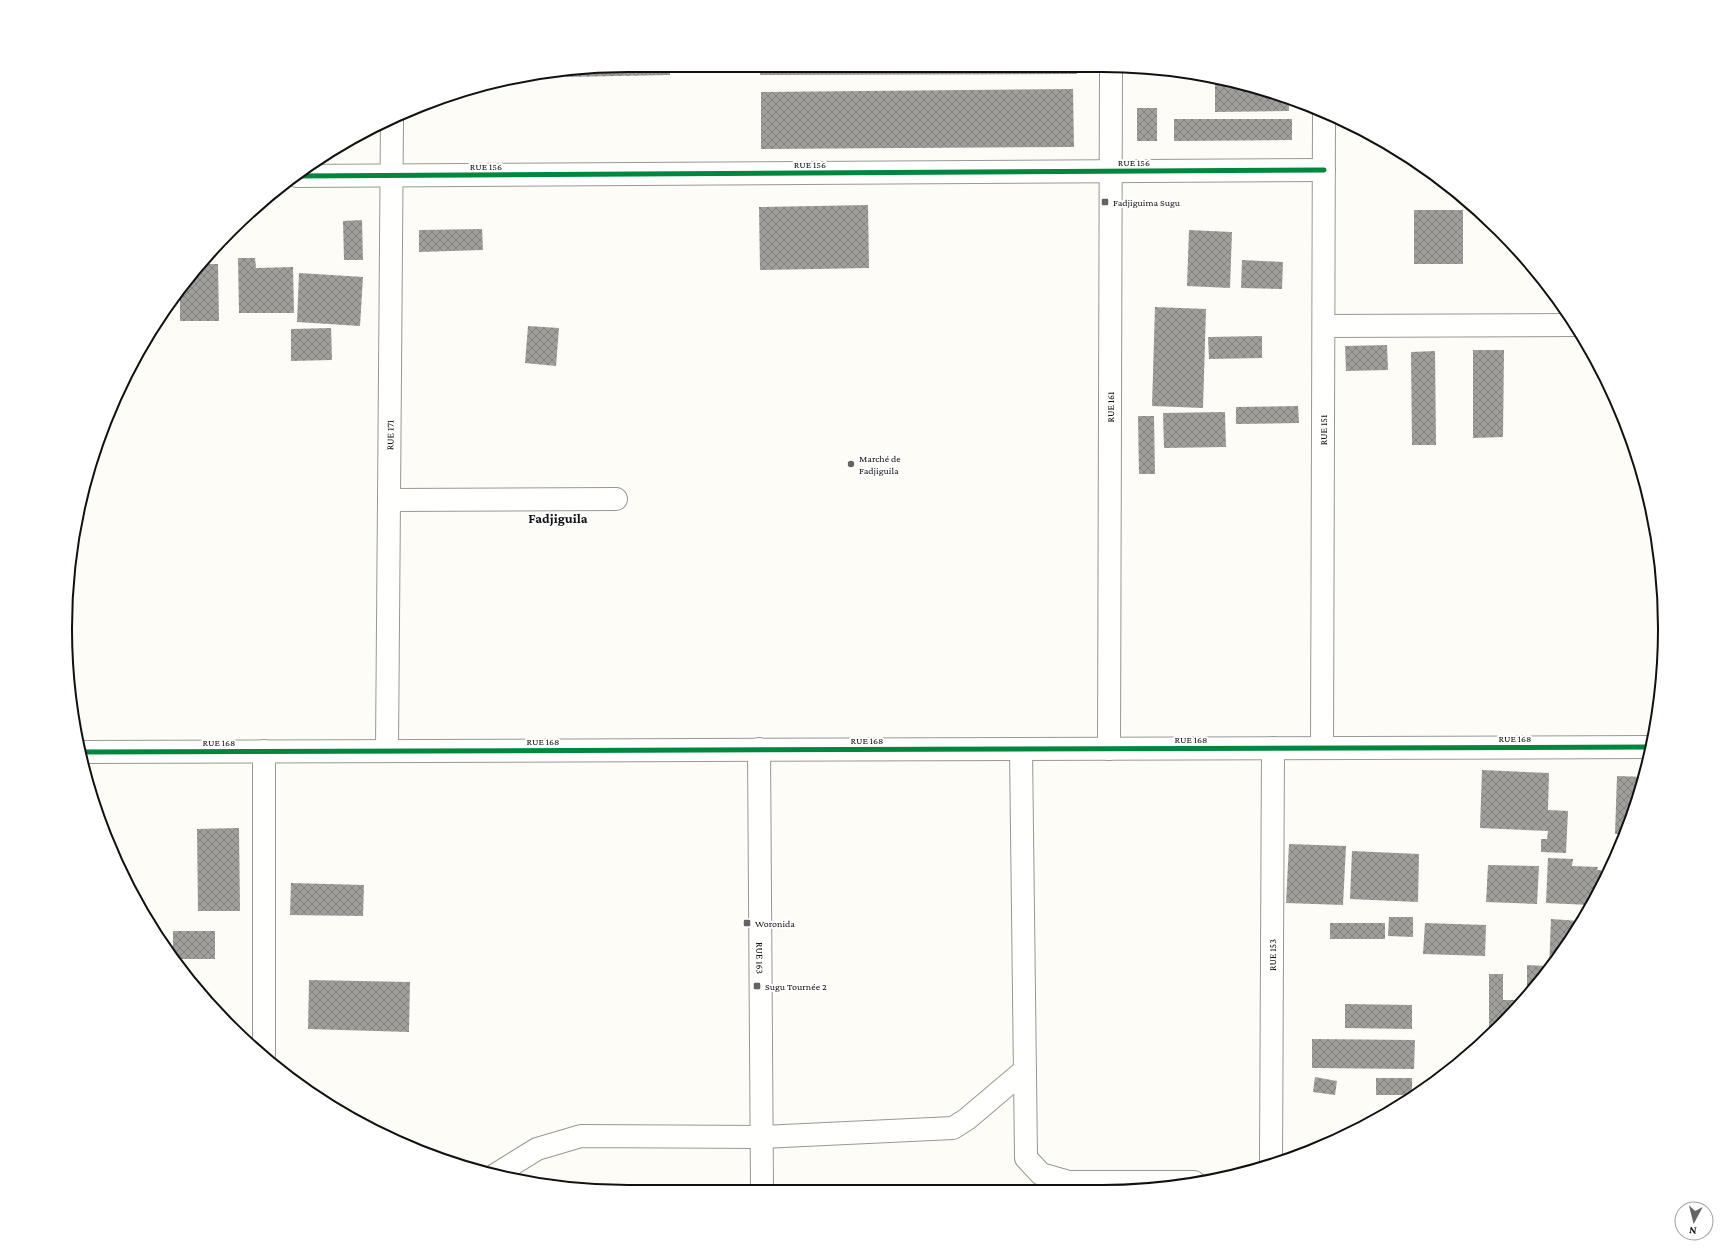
<svg xmlns="http://www.w3.org/2000/svg" width="1730" height="1257" font-family="'Crimson Pro',serif">
	<style>
		.building { fill: url(#building-cross-hatch) }
		.lines { fill: none; stroke-linecap: round; stroke-linejoin: round }
		.minor-casing { stroke: #979795; stroke-width: 24 }
		.minor { stroke: #fffffe; stroke-width: 22 }
		.cycleway-casing { stroke: #fff; stroke-width: 8 }
		.cycleway { stroke: #00873e; stroke-width: 5 }
		.poi-dot { fill: #646362; stroke: #fff; stroke-width: 1.5 }
		.labels { text-anchor: middle; dominant-baseline: central; stroke-width: 4; stroke-linejoin: round; paint-order: stroke }
		.street-label { font-size: 10px; fill: #111; stroke: #fff }
		.poi-label { font-size: 10px; fill: #111; stroke: #fff; text-anchor: start }
		.district-label { font-size: 14px; font-weight: bold; fill: #111; stroke: #fff }
		.rim { fill: none; stroke: #111; stroke-width: 2 }
	</style>
	<defs>
		<pattern id="building-cross-hatch" width="8" height="8" patternUnits="userSpaceOnUse"><rect width="8" height="8" fill="#a19f9c"/><path d="M0 0l8 8M0 8l8-8" fill="none" stroke="#82807e"/></pattern>
	</defs>
	<rect width="100%" height="100%" fill="#fdfcf7"/>
	<g class="building">
		<path d="M629 65H670V75L566 77V73Z"/>
		<path d="M760 65H1078L1077 74 760 75Z"/>
		<path d="M1215 77 1289 99V111L1215 112Z"/>
		<path d="M1073 89 1074 147 761 149V92Z"/>
		<rect x="1137" y="108" width="20" height="33"/>
		<path d="M1174 119H1292V140L1174 141Z"/>
		<path d="M868 205 869 268 760 270 759 207Z"/>
		<rect x="1414" y="210" width="49" height="54"/>
		<path d="M362 220 363 260H344L343 221Z"/>
		<path d="M482 229 483 250 419 252V230Z"/>
		<path d="M1189 230 1232 232 1230 288 1187 286Z"/>
		<path d="M238 258H255L256 268 293 267 294 313H239Z"/>
		<path d="M1242 260 1283 262 1282 289 1241 288Z"/>
		<path d="M200 264H218L219 321H180V295Z"/>
		<path d="M299 273 363 277 360 326 297 322Z"/>
		<path d="M1155 307 1206 309 1203 408 1152 406Z"/>
		<path d="M528 326 559 328 556 366 525 363Z"/>
		<path d="M331 328 332 360 291 361V329Z"/>
		<path d="M1262 336V358L1209 359 1208 337Z"/>
		<path d="M1387 345 1388 370 1346 371 1345 346Z"/>
		<path d="M1473 350H1504L1503 437 1473 438Z"/>
		<path d="M1435 351 1436 445H1412L1411 352Z"/>
		<path d="M1298 406 1299 423 1236 424V407Z"/>
		<path d="M1225 412 1226 447 1164 448 1163 413Z"/>
		<path d="M1138 416H1154L1155 474H1139Z"/>
		<path d="M1482 770 1549 773 1548 810 1568 811 1566 853 1541 852V839H1547L1548 831 1480 828Z"/>
		<path d="M1617 776 1645 777 1623 834H1615Z"/>
		<path d="M239 828 240 911H198L197 829Z"/>
		<path d="M1289 844 1346 846 1343 905 1286 903Z"/>
		<path d="M1352 851 1419 854 1418 902 1350 899Z"/>
		<path d="M1548 858 1573 859 1572 866 1598 867 1597 870H1601L1600 889 1590 905 1546 903Z"/>
		<path d="M1488 865 1539 866 1537 904 1486 902Z"/>
		<path d="M291 883 364 885 363 916 290 915Z"/>
		<path d="M1389 917H1413V937L1388 936Z"/>
		<path d="M1551 919 1580 921 1550 969H1549Z"/>
		<rect x="1330" y="923" width="55" height="16"/>
		<path d="M1425 923 1486 925 1485 956 1423 954Z"/>
		<rect x="173" y="931" width="42" height="28"/>
		<path d="M1527 965 1545 966V975L1527 995Z"/>
		<path d="M1489 974H1503V1000H1522L1489 1036Z"/>
		<path d="M309 980 410 982 409 1032 308 1029Z"/>
		<path d="M1345 1004 1412 1005V1029L1345 1028Z"/>
		<path d="M1312 1039 1415 1040 1414 1069 1312 1068Z"/>
		<path d="M1315 1077 1337 1081 1335 1095 1313 1092Z"/>
		<rect x="1376" y="1078" width="36" height="17"/>
	</g>
	<g class="lines">
		<g class="minor-casing">
			<g id="minor">
				<path d="M297 176 1324 170"/>
				<path d="M1324 326 1574 325"/>
				<path d="M389 500 616 499"/>
				<path id="s1" d="M1322 748 1324 111"/>
				<path id="s2" d="M759 749 762 1190"/>
				<path d="M1021 749 1026 1158 1041 1174 1069 1182H1194"/>
				<path id="s3" d="M1109 749 1111 66"/>
				<path id="s4" d="M387 750 392 119"/>
				<path d="M83 752 1650 747"/>
				<path d="M264 1055V751"/>
				<path id="s5" d="M1271 1161 1273 748"/>
				<path d="M495 1175 537 1149 581 1136 762 1137 953 1128 967 1119 1025 1070"/>
			</g>
		</g>
		<use href="#minor" class="minor"/>
		<g class="cycleway-casing">
			<g id="cycleway">
				<path d="M297 176 1324 170"/>
				<path d="M83 752 1650 747"/>
			</g>
		</g>
		<use href="#cycleway" class="cycleway"/>
	</g>
	<g class="poi-dot">
		<rect x="1101" y="198" width="8" height="8" rx="2"/>
		<circle cx="851" cy="464" r="4"/>
		<rect x="743" y="919" width="8" height="8" rx="2"/>
		<rect x="753" y="982" width="8" height="8" rx="2"/>
	</g>
	<g class="labels">
		<g class="street-label">
			<text x="1134" y="162">RUE 156</text>
			<text x="810" y="164">RUE 156</text>
			<text x="486" y="166">RUE 156</text>
			<text stroke="none"><textPath href="#s3" startOffset="342">RUE 161</textPath></text>
			<text stroke="none"><textPath href="#s1" startOffset="318">RUE 151</textPath></text>
			<text stroke="none"><textPath href="#s4" startOffset="315">RUE 171</textPath></text>
			<text x="1515" y="738">RUE 168</text>
			<text x="1191" y="739">RUE 168</text>
			<text x="867" y="740">RUE 168</text>
			<text x="543" y="741">RUE 168</text>
			<text x="219" y="742">RUE 168</text>
			<text stroke="none"><textPath href="#s5" startOffset="206">RUE 153</textPath></text>
			<text stroke="none"><textPath href="#s2" startOffset="209">RUE 163</textPath></text>
		</g>
		<g class="poi-label">
			<text x="1113" y="202">Fadjiguima Sugu</text>
			<text x="859" y="458">Marché de<tspan x="859" dy="12">Fadjiguila</tspan></text>
			<text x="755" y="923">Woronida</text>
			<text x="765" y="986">Sugu Tournée 2</text>
		</g>
		<g class="district-label">
			<text x="558" y="518">Fadjiguila</text>
		</g>
	</g>
	<path d="M0 0H1730V1257H0ZM628 72H1102A556 556 0 0 1 1658 628V629A556 556 0 0 1 1102 1185H628A556 556 0 0 1 72 629V628A556 556 0 0 1 628 72Z" fill="#fff" fill-rule="evenodd"/>
	<path class="rim" d="M628 72H1102A556 556 0 0 1 1658 628V629A556 556 0 0 1 1102 1185H628A556 556 0 0 1 72 629V628A556 556 0 0 1 628 72Z"/>
	<g transform="translate(1694 1221) rotate(187)"><circle r="19" fill="#ffffff" stroke="#a0a0a0"/>
	<path d="M0-3L7 15L0 10L-7 15Z" fill="#646362"/>
	<text y="-6" font-size="11" font-weight="bold" text-anchor="middle" fill="#111111">N</text>
	</g>
</svg>
